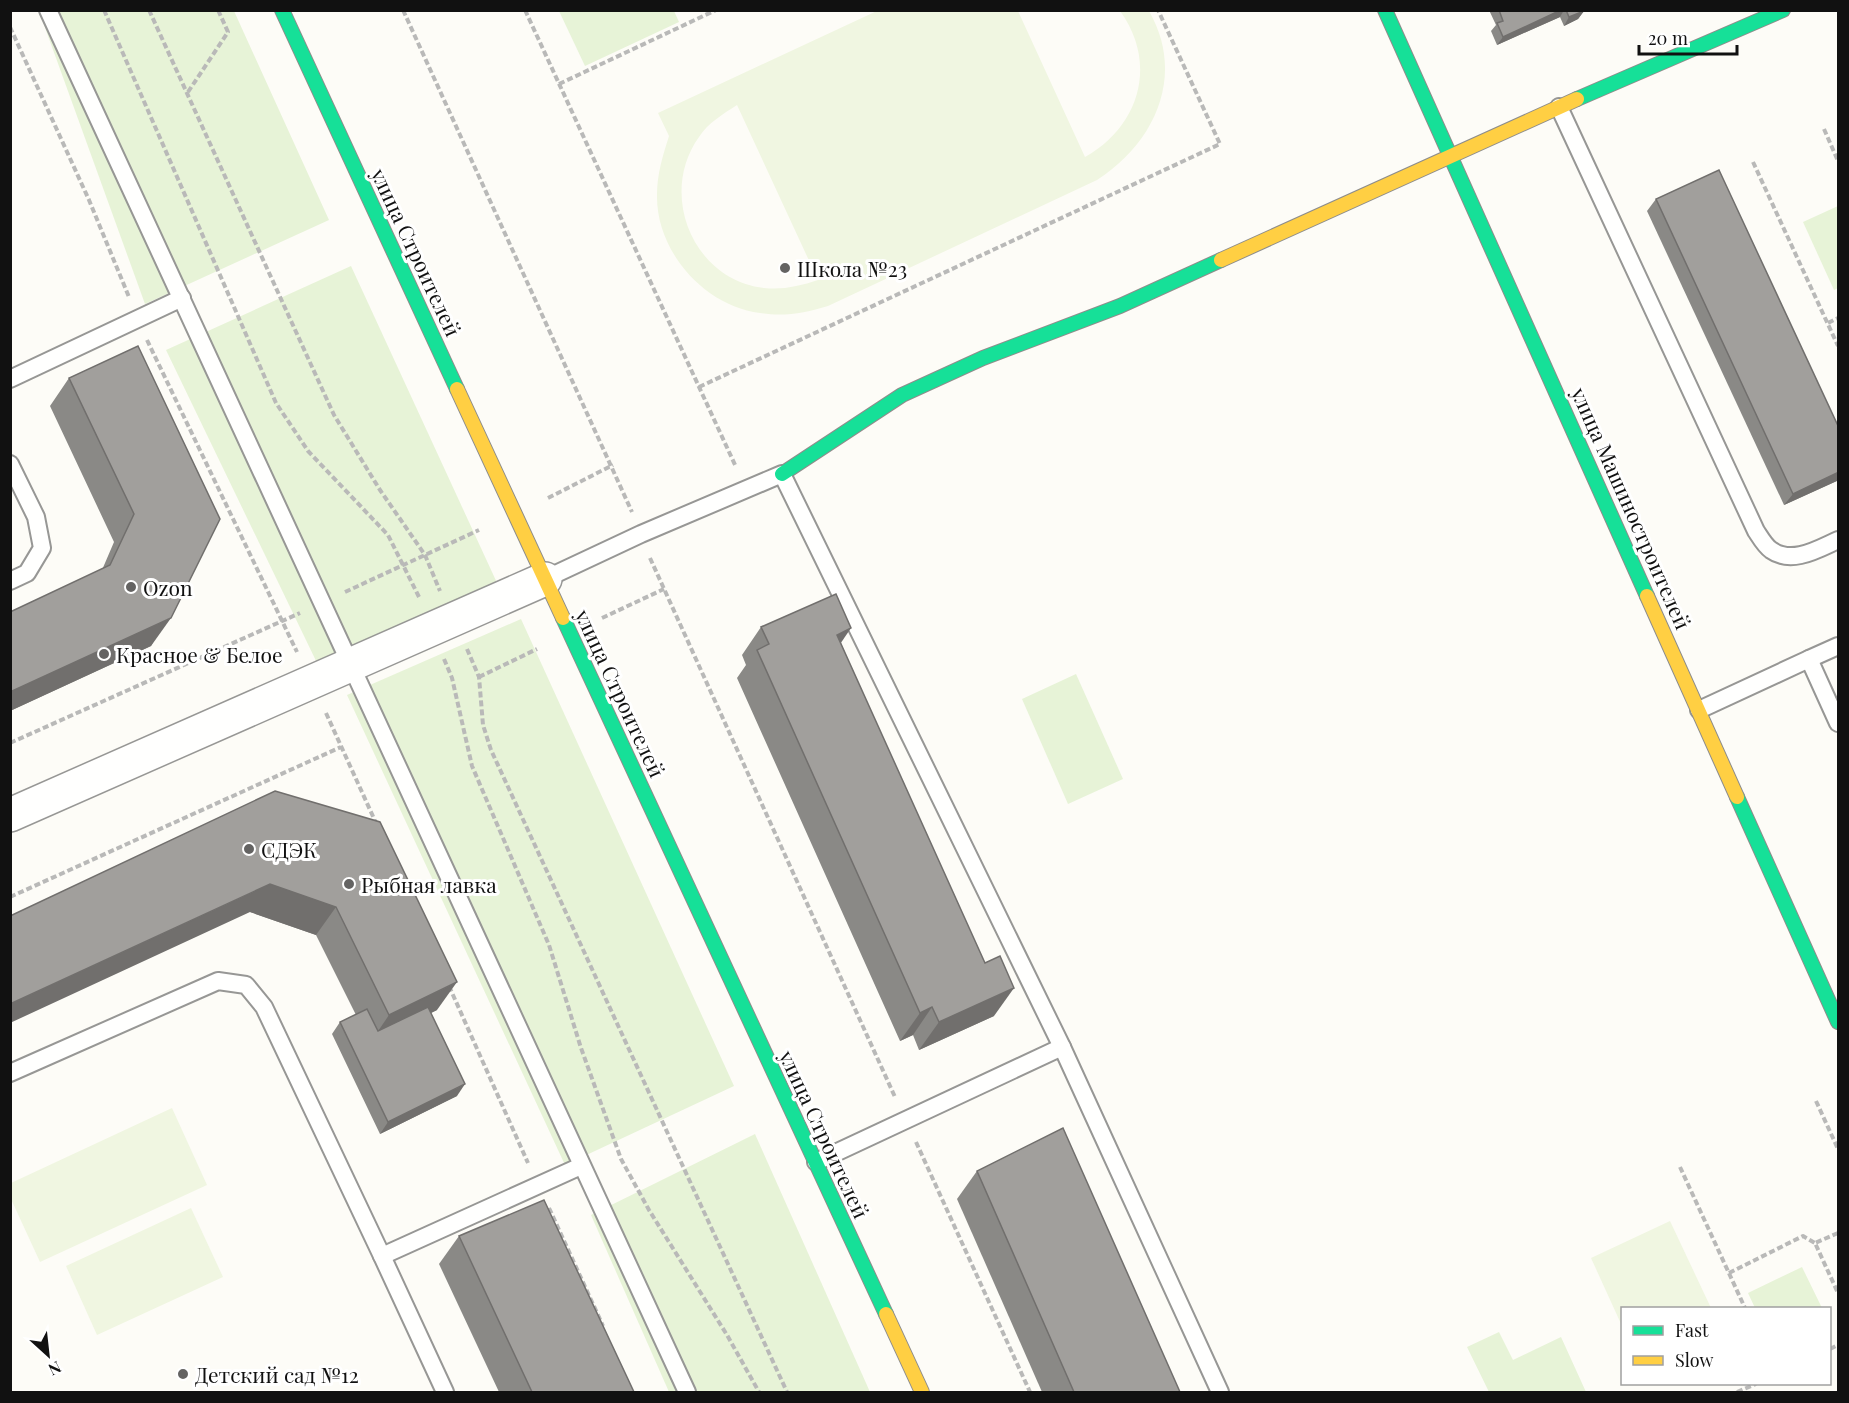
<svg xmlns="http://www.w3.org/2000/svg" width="1849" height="1403" font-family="'Playfair Display',serif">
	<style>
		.green { fill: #e7f3d7 }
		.pitch { fill: #f0f6e1; fill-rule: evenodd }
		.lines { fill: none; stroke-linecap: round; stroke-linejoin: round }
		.lane-casing { stroke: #979795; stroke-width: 20 }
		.street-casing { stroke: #979795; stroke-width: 36 }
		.fast-casing { stroke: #8e8d8b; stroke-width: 16 }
		.slow-casing { stroke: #8e8d8b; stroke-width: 16 }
		.path { stroke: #b9b9b8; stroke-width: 4; stroke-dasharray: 6 3; stroke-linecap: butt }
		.lane { stroke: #fffffe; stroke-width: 16 }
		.street { stroke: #fffffe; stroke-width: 33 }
		.fast { stroke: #16e098; stroke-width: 14 }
		.slow { stroke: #ffcf43; stroke-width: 14 }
		.wall { fill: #8a8986 }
		.shaded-wall { fill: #716f6d }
		.building { fill: #a19f9c; stroke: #716f6d; stroke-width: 1.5 }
		.poi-dot { fill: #646362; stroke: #fff; stroke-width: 2 }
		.labels { text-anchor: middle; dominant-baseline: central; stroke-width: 6; stroke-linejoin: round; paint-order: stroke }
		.street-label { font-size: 21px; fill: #111; stroke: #fff }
		.poi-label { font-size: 21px; fill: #111; stroke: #fff; text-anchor: start }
	</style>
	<rect width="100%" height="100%" fill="#fdfcf7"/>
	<g class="green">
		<path d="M39 11H234L329 220 145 304Z"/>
		<path d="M559 11H674L679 22 585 66Z"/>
		<path d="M1838 206V288L1834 290 1803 222Z"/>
		<path d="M351 266 498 585 318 665 166 350Z"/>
		<path d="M521 619 734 1086 565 1165 347 695Z"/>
		<path d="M1076 674 1123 779 1068 804 1022 699Z"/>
		<path d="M755 1134 870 1392H669L591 1215Z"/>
		<path d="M1802 1267 1822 1308H1755L1748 1293Z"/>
		<path d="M1499 1332 1513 1360 1561 1337 1586 1392H1489L1467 1347Z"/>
	</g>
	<g class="pitch">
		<path d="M879 10 1018 11 1085 157C1140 126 1158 63 1120 11H1149C1186 75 1155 143 1097 180L828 306C805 313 784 317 760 313 704 306 656 251 657 195 657 174 663 155 669 136L658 113ZM737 105 818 280C800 286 783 290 764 288 693 280 658 194 699 137 708 123 723 114 737 105Z"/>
		<path d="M172 1108 207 1185 40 1262 11 1199V1183Z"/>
		<path d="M191 1208 223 1277 97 1335 66 1266Z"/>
		<path d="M1670 1221 1711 1308H1622V1326L1591 1258Z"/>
	</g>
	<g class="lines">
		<g class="lane-casing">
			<g id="lane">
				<path d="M48 10 687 1392"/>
				<path d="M1559 107 1756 531C1760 537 1765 546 1771 550 1792 565 1818 549 1838 540"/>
				<path d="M10 379 182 298"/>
				<path d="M10 464 36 517 42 548 27 573 10 581"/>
				<path d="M545 579 641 534 782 474 1062 1047 1220 1392"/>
				<path d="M1838 646 1809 659 1838 723"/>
				<path d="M1699 710 1809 659"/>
				<path d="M10 1073 218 981 246 985 264 1007 382 1256 581 1166"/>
				<path d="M816 1162 1062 1047"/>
				<path d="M382 1256 445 1392"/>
			</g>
		</g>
		<g class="street-casing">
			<path id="street" d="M10 815 545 579"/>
		</g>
		<g class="fast-casing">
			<g id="fast">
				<path d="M282 10 457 389"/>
				<path d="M1385 10 1647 596"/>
				<path d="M1577 99 1783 10"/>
				<path d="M782 474 902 395 983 358 1120 306 1221 260"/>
				<path d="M563 618 886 1314"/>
				<path d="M1737 797 1838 1022"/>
			</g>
		</g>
		<g class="slow-casing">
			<g id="slow">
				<path d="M1221 260 1577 99"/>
				<path d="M457 389 563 618"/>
				<path d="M1647 596 1737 797"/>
				<path d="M886 1314 922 1392"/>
			</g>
		</g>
		<g class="path">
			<path d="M104 10 276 403 308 451 388 535 420 599"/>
			<path d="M149 10 334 415 380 490 425 555 440 591"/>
			<path d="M403 10 632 512"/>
			<path d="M525 10 736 467"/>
			<path d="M10 27 89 200 129 297"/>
			<path d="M559 84 716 10"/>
			<path d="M188 92 228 32 218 10"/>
			<path d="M1824 129 1838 161"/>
			<path d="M1753 162 1838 346"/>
			<path d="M1828 323 1838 318"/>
			<path d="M147 340 297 652"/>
			<path d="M699 387 1220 144 1158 10"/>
			<path d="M548 498 613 465"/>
			<path d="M650 558 895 1097"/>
			<path d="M345 592 479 530"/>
			<path d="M602 618 664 589"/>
			<path d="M467 649 479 677 483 725 491 750 787 1392"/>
			<path d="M444 659 452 678 472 766 549 945 581 1048 621 1159 649 1210 727 1335 759 1392"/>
			<path d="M479 677 537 649"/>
			<path d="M326 713 376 823"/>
			<path d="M10 743 300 613"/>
			<path d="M10 897 341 747"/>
			<path d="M449 986 528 1163"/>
			<path d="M1816 1101 1838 1149"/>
			<path d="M916 1142 1030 1392"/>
			<path d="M1680 1167 1745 1308"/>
			<path d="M549 1208 603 1326"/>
			<path d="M1838 1233 1815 1243 1838 1293"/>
			<path d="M1729 1273 1803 1236 1815 1243"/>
			<path d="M1830 1349 1838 1345"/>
			<path d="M1737 1392 1756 1384"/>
		</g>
		<use href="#lane" class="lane"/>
		<use href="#street" class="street"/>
		<use href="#fast" class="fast"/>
		<use href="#slow" class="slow"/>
	</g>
	<g class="wall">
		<path d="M1489 10H1583L1584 11 1578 19 1564 26 1560 17 1497 45 1491 31 1496 25Z"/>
		<path d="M1656 199 1839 480 1784 505 1647 211Z"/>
		<path d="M69 378 220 519 151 646 10 711V612L102 570 114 542 50 406Z"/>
		<path d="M761 627 841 643 994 1016 919 1050 913 1035 900 1041 737 678 746 665 742 655Z"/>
		<path d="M275 791 437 1010 431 1013 457 1096 380 1134 332 1034 340 1022 356 1015 316 935 250 912Z"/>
		<path d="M977 1171 1180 1392H1042L957 1199Z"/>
		<path d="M459 1236 634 1392H499L439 1264Z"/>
	</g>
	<g class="shaded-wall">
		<path d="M1561 10H1564L1560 17 1497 45 1503 37Z"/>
		<path d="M1584 11 1578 19 1564 26 1569 17Z"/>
		<path d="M1839 472V480L1784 505 1793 494Z"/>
		<path d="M171 618 151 646 10 711V692Z"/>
		<path d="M851 628 832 656 837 635Z"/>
		<path d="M270 884 336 907 316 935 250 912 10 1023V1004Z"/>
		<path d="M457 982 437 1010 370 1043 389 1015Z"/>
		<path d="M1014 988 994 1016 919 1050 939 1022Z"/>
		<path d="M932 1007 913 1035 900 1041 920 1013Z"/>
		<path d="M465 1084 457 1096 380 1134 388 1122Z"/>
	</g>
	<g class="building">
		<path d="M1499 10H1561L1503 37 1497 23 1503 21Z"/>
		<path d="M1566 10H1583L1584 11 1569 17Z"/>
		<path d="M1719 170 1839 428V472L1793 494 1656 199Z"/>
		<path d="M138 346 220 519 171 618 10 692V612L110 565 134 514 69 378Z"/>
		<path d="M836 594 851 628 837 635 985 963 1000 956 1014 988 939 1022 932 1007 920 1013 757 650 769 644 761 627Z"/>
		<path d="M275 791 380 822 457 982 389 1015 336 907 270 884 10 1004V916Z"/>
		<path d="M428 1007 465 1084 388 1122 340 1022 367 1009 378 1031Z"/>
		<path d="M1063 1128 1180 1392H1074L977 1171Z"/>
		<path d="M544 1200 634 1392H532L459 1236Z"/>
	</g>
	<g class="poi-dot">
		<circle cx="785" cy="268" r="6"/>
		<circle cx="131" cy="587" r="6"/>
		<circle cx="104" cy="654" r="6"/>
		<circle cx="249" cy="849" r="6"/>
		<circle cx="349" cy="884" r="6"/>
		<circle cx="183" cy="1374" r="6"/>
	</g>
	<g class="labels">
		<g class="street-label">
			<text transform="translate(417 252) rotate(65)">улица Строителей</text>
			<text transform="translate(1632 508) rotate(66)">улица Машиностроителей</text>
			<text transform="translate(621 693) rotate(65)">улица Строителей</text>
			<text transform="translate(825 1134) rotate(65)">улица Строителей</text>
		</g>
		<g class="poi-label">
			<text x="797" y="268">Школа №23</text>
			<text x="143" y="587">Ozon</text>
			<text x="116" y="654">Красное &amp; Белое</text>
			<text x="261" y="849">СДЭК</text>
			<text x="361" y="884">Рыбная лавка</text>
			<text x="195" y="1374">Детский сад №12</text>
		</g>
	</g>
	<rect width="1849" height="1403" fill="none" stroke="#111111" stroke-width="24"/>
	<rect x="1621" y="1307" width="210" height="78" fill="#ffffff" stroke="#a0a0a0" stroke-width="1.5"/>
	<rect x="1633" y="1326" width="30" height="9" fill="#16e098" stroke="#a0a0a0" stroke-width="1.5"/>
	<text x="1675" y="1337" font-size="18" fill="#111111">Fast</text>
	<rect x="1633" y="1356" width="30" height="9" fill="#ffcf43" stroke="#a0a0a0" stroke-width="1.5"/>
	<text x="1675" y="1367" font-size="18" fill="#111111">Slow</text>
	<g transform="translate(48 1355) rotate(153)" stroke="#ffffff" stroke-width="4.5" paint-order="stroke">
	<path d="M0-4.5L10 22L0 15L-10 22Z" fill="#111111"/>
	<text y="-9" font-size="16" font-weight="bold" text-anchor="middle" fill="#111111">N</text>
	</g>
	<path d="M1639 45v9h98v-9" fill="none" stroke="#111111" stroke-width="3"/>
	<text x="1648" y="45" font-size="18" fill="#111111" stroke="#ffffff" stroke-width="4.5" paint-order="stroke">20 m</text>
</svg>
